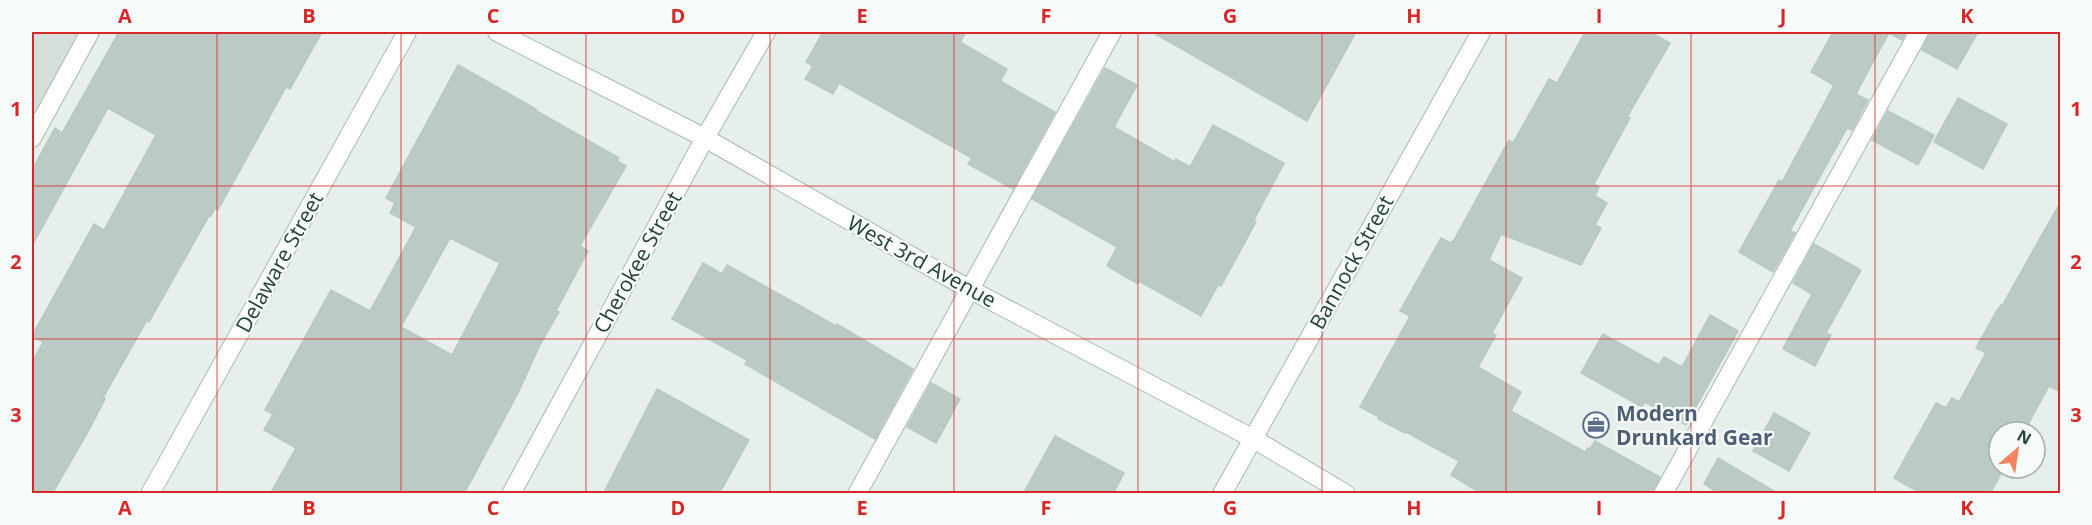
<svg xmlns="http://www.w3.org/2000/svg" width="2092" height="525" font-family="'Open Sans',sans-serif">
	<style>
		.built { fill: #d4dfda }
		.building { fill: #bbcac4; stroke: #b8c9c2; stroke-width: 1.5; fill-rule: evenodd }
		.lines { fill: none; stroke-linecap: round; stroke-linejoin: round }
		.minor-casing { stroke: #a8b8b2; stroke-width: 20 }
		.minor { stroke: #fff; stroke-width: 18 }
		.grid { fill: none; stroke: #d62828; stroke-width: 1.5; stroke-opacity: 0.55 }
		.labels { text-anchor: middle; dominant-baseline: central; stroke-width: 4.5; stroke-linejoin: round; paint-order: stroke }
		.street-label { font-size: 21px; fill: #24423a; stroke: #f7fbf9 }
		.service-label { font-size: 21px; font-weight: bold; fill: #4e5e75; stroke: #f7fbf9; text-anchor: start }
		.neatline { fill: none; stroke: #d62828; stroke-width: 2 }
		.grid-label { font-size: 20px; text-anchor: middle; font-weight: bold; fill: #d62828 }
	</style>
	<rect width="100%" height="100%" fill="#e6efeb"/>
	<path class="built" d="M32 32H80L32 120Z"/>
	<g class="building">
		<path d="M119 32H322L290 89 286 87 218 210 215 208 211 216H209L149 322 147 320 103 398 105 399 89 430 52 494H32V363L43 342 32 336 94 224 104 230 156 135 108 108 32 246V170L55 128 62 133Z"/>
		<path d="M823 32H966L960 42 1007 69 1000 81 1055 112 1013 189 968 164 972 158 839 83 833 94 805 79 813 66 806 62Z"/>
		<path d="M1152 32H1356L1307 121Z"/>
		<path d="M1585 32H1650L1670 43 1627 117 1630 118 1594 184 1599 187 1595 196 1607 203 1595 225 1601 228 1581 265 1501 234 1489 260 1522 278 1492 333 1496 335 1478 367 1521 392 1511 411 1585 452 1588 448 1590 449 1595 441 1660 477 1652 494H1482L1451 475 1459 461 1406 432 1405 433 1378 419 1379 417 1360 407 1409 318 1410 316 1400 311 1441 238 1451 243 1454 240 1509 140 1513 143 1549 79 1557 83Z"/>
		<path d="M1833 32H1906L1902 40 1889 33 1872 64 1856 94 1868 100 1852 130 1847 128 1790 231 1795 233 1773 272 1739 252 1779 180 1782 182 1834 85 1811 72Z"/>
		<path d="M1930 32H1978L1957 69 1922 50Z"/>
		<path d="M458 65 536 109 535 110 619 158 617 161 626 166 580 246 588 251 556 311 559 312 540 345 518 393 464 494H270L296 448 264 430 273 414 265 410 331 290 370 311 416 227 390 213 395 203 386 198ZM450 238 500 263 452 355 401 327Z"/>
		<path d="M1105 68 1137 85 1114 127 1175 162 1176 159 1190 167 1213 125 1284 163 1254 220 1256 222 1221 286 1218 285 1201 316 1139 281 1138 284 1107 266 1117 247 1032 199Z"/>
		<path d="M1958 98 2007 124 1983 169 1934 142Z"/>
		<path d="M1888 111 1934 135 1918 165 1872 140Z"/>
		<path d="M2061 201V392L2049 386 2024 432H1999V468H2004L1990 494H1922L1894 478 1936 403 1946 408 1952 398 1959 402 1986 353 1976 348 1996 312 2001 305 2002 306Z"/>
		<path d="M1814 244 1861 270 1826 333 1831 335 1815 366 1783 349 1812 294 1793 283Z"/>
		<path d="M703 263 722 274 727 265 836 326 837 324 913 369 875 439 745 364 747 360 672 319Z"/>
		<path d="M1710 315 1738 331 1686 425 1645 402 1642 407 1581 373 1603 334 1659 365 1664 357 1682 367Z"/>
		<path d="M931 383 960 399 936 443 907 427Z"/>
		<path d="M657 389 749 440 719 494H603Z"/>
		<path d="M1774 413 1810 433 1789 471 1753 451Z"/>
		<path d="M1055 436 1124 473 1113 494H1023Z"/>
		<path d="M1718 458 1779 494H1720L1704 484Z"/>
	</g>
	<g class="lines">
		<g class="minor-casing">
			<g id="minor">
				<path d="M497 32 705 138 969 289 1252 438 1346 494"/>
				<path d="M32 138 90 32"/>
				<path d="M150 494 407 32"/>
				<path d="M511 494 705 138 766 32"/>
				<path d="M857 494 1112 32"/>
				<path d="M1222 494 1481 32"/>
				<path d="M1663 494 1919 32"/>
			</g>
		</g>
		<use href="#minor" class="minor"/>
	</g>
	<path class="grid" d="M217 32V494M401 32V494M586 32V494M770 32V494M954 32V494M1138 32V494M1322 32V494M1506 32V494M1691 32V494M1875 32V494M32 186H2060M32 339H2060"/>
	<defs>
		<g id="office-ring" transform="scale(1.35)"><circle r="9.5" fill="#f7fbf9" stroke="#5c6f8a" stroke-width="1.5"/><path d="M-6-3h4V-5.5h4V-3h4V5H-6ZM-1-4.5V-3h2v-1.5ZM-6 0V1H6V0Z" fill="#5c6f8a"/></g>
	</defs>
	<g fill-rule="evenodd">
		<use href="#office-ring" x="1596" y="425"/>
	</g>
	<g class="labels">
		<g class="street-label">
			<text transform="translate(922 261) rotate(29)">West 3rd Avenue</text>
			<text transform="translate(279 262) rotate(-61)">Delaware Street</text>
			<text transform="translate(637 262) rotate(-61)">Cherokee Street</text>
			<text transform="translate(1351 262) rotate(-61)">Bannock Street</text>
		</g>
		<g class="service-label">
			<text x="1616" y="413">Modern<tspan x="1616" dy="24">Drunkard Gear</tspan></text>
		</g>
	</g>
	<rect width="2092" height="525" fill="none" stroke="#f7fbf9" stroke-width="66"/>
	<g transform="translate(2017 450) rotate(29)"><circle r="28" fill="#f7fbf9" stroke="#a3b1ad" stroke-width="1.5"/>
	<path d="M0-4.5L10 22L0 15L-10 22Z" fill="#f4845f"/>
	<text y="-9" font-size="16" font-weight="bold" text-anchor="middle" fill="#24423a">N</text>
	</g>
	<rect x="33" y="33" width="2026" height="459" class="neatline"/>
	<g class="grid-label">
		<text x="125" y="23">A</text>
		<text x="309" y="23">B</text>
		<text x="493" y="23">C</text>
		<text x="678" y="23">D</text>
		<text x="862" y="23">E</text>
		<text x="1046" y="23">F</text>
		<text x="1230" y="23">G</text>
		<text x="1414" y="23">H</text>
		<text x="1599" y="23">I</text>
		<text x="1783" y="23">J</text>
		<text x="1967" y="23">K</text>
		<text x="16" y="116">1</text>
		<text x="2076" y="116">1</text>
		<text x="16" y="269">2</text>
		<text x="2076" y="269">2</text>
		<text x="16" y="422">3</text>
		<text x="2076" y="422">3</text>
		<text x="125" y="515">A</text>
		<text x="309" y="515">B</text>
		<text x="493" y="515">C</text>
		<text x="678" y="515">D</text>
		<text x="862" y="515">E</text>
		<text x="1046" y="515">F</text>
		<text x="1230" y="515">G</text>
		<text x="1414" y="515">H</text>
		<text x="1599" y="515">I</text>
		<text x="1783" y="515">J</text>
		<text x="1967" y="515">K</text>
	</g>
</svg>
